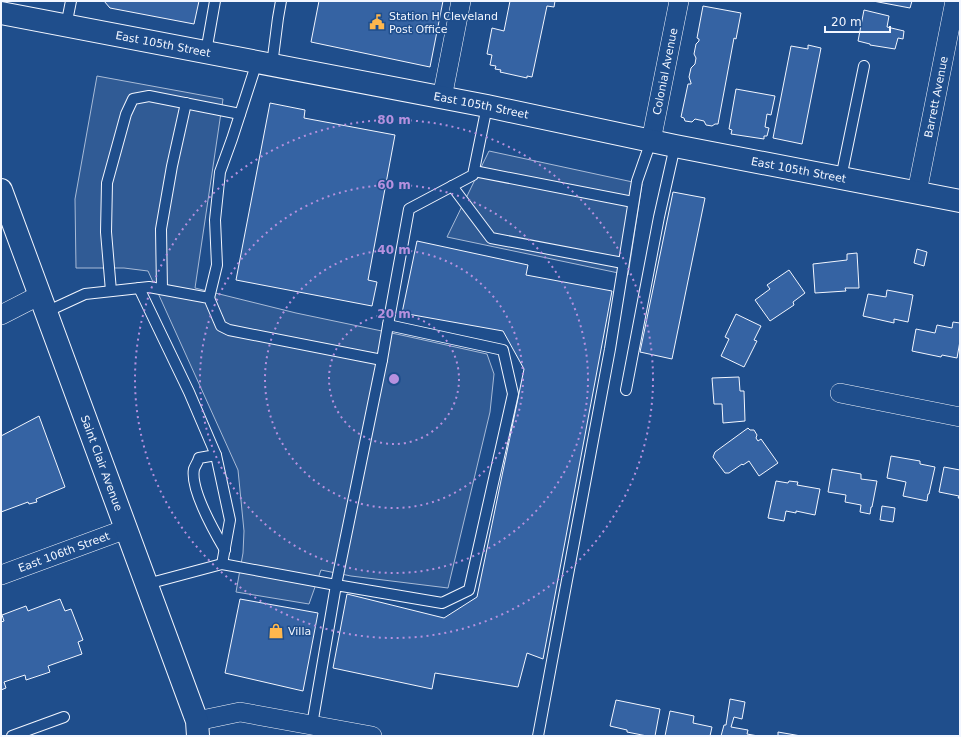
<svg xmlns="http://www.w3.org/2000/svg" width="961" height="737" font-family="'DejaVu Sans',sans-serif">
	<style>
		.built { fill: #305b95; stroke: #a8bbd7 }
		.building { fill: #3563a3; stroke: #f2f6ff }
		.lines { fill: none; stroke-linecap: round; stroke-linejoin: round }
		.lane-casing { stroke: #f2f6ff; stroke-width: 12 }
		.street-casing { stroke: #f2f6ff; stroke-width: 20 }
		.secondary-casing { stroke: #f2f6ff; stroke-width: 24 }
		.lane { stroke: #1f4e8c; stroke-width: 10 }
		.street { stroke: #1f4e8c; stroke-width: 19 }
		.secondary { stroke: #1f4e8c; stroke-width: 22 }
		.ring { fill: none; stroke: #b691df; stroke-width: 2; stroke-dasharray: 2 4 }
		.labels { text-anchor: middle; dominant-baseline: central; stroke-width: 3; stroke-linejoin: round; paint-order: stroke }
		.poi-label { font-size: 11px; fill: #f2f6ff; stroke: #1f4e8c; text-anchor: start }
		.street-label { font-size: 11px; fill: #f2f6ff; stroke: #1f4e8c }
		.centre { fill: #b691df; stroke: #1f4e8c; stroke-width: 2 }
		.ring-label { font-size: 12px; text-anchor: middle; font-weight: bold; fill: #b691df; stroke: #1f4e8c; stroke-width: 3; stroke-linejoin: round; paint-order: stroke }
	</style>
	<rect width="100%" height="100%" fill="#1f4e8c"/>
	<g class="built">
		<path d="M97 76 223 99 195 288 296 313 401 335 487 354 494 374 490 412 448 588 351 576 321 570 309 604 236 592 243 553 244 531 238 470 148 271 124 268H76L75 199Z"/>
		<path d="M489 151 642 184 628 275 447 237Z"/>
	</g>
	<g class="building">
		<path d="M104 1H199L194 24 110 8Z"/>
		<path d="M319 1H443L430 67 311 42Z"/>
		<path d="M510 1H555L554 7 547 6 532 77 527 76V78L500 72 501 70 495 69 496 66 490 65 492 55 487 54 492 28 504 31Z"/>
		<path d="M873 1H912L910 8Z"/>
		<path d="M703 6 741 13 736 39 734 38 718 124H715L712 126 706 125 704 121 695 119 692 122 685 121 684 118 681 117 688 84H691V83L689 77 691 68 695 64 696 58 694 54 696 44 699 41V39L697 38Z"/>
		<path d="M864 10 889 16 887 27 904 31 903 39 898 38 895 49 870 45V44L858 41Z"/>
		<path d="M808 45 821 48 802 144 773 138 791 46 808 49Z"/>
		<path d="M736 89 775 96 771 115 767 114 765 127 769 128 767 136H764V139L731 134 732 130 729 129Z"/>
		<path d="M270 103 305 110 304 118 395 135 368 280 377 282 372 306 236 280Z"/>
		<path d="M673 192 705 198 672 359 640 352Z"/>
		<path d="M417 241 528 265 526 275 612 291 543 659 527 653 518 687 435 673 432 689 333 668 347 594 444 618 477 597 524 369 503 331 402 313Z"/>
		<path d="M917 249 927 252 924 266 914 263Z"/>
		<path d="M857 253 859 288H845L846 291 815 293 813 264 847 260V254Z"/>
		<path d="M789 270 805 293 793 302 794 305 770 321 755 300 770 289 767 285Z"/>
		<path d="M887 290 913 295 908 322 894 319V323L863 316 868 294 886 297Z"/>
		<path d="M736 314 761 326 754 340 757 341 744 367 721 356 729 339 725 337Z"/>
		<path d="M953 322 960 323V341L957 358 942 355 941 357 912 351 916 329 935 333 937 325 952 328Z"/>
		<path d="M739 377 740 391H744L745 421 723 423 722 404H714L712 378Z"/>
		<path d="M39 416 65 487 36 499 37 502 29 504 28 502 1 512V436Z"/>
		<path d="M748 428 750 430H754L757 435 756 438 758 441 761 439 778 463 759 476 749 461 743 465 742 464 729 473H725L713 457 715 452Z"/>
		<path d="M891 456 920 461V464L935 467 929 494H928L927 501 903 496 906 482 887 478Z"/>
		<path d="M944 467 960 470V498H958L959 496 939 492Z"/>
		<path d="M832 469 861 474V479L877 481 872 507H871L870 514 860 512 861 505 845 502 846 495 828 492Z"/>
		<path d="M776 481 788 483 789 481 798 482 797 485 820 489 815 515 796 511V513L786 511 784 521 768 518Z"/>
		<path d="M882 506 895 508 893 522 880 520Z"/>
		<path d="M60 599 65 611 71 609 83 640 78 642 82 654 48 666 50 672 26 680 25 675 4 682 6 688 1 690V622L4 621 2 615 26 606 28 611Z"/>
		<path d="M240 599 318 613 303 691 225 673Z"/>
		<path d="M730 699 745 702 742 719 734 717 731 727 748 730 747 734 758 736H721L724 725H726Z"/>
		<path d="M616 700 660 709 655 736H647L627 732V730L610 726Z"/>
		<path d="M670 711 694 716 693 723 712 727 710 736H665Z"/>
		<path d="M778 732 801 736H778Z"/>
	</g>
	<g class="lines">
		<g class="lane-casing">
			<g id="lane">
				<path d="M66 26 71 1"/>
				<path d="M206 52 215 1"/>
				<path d="M272 65 278 18 281 1"/>
				<path d="M474 171 633 202"/>
				<path d="M841 178 864 66"/>
				<path d="M452 186 491 238 623 263"/>
				<path d="M139 288 189 392 216 455 230 520 222 564"/>
				<path d="M162 289 161 229 172 166 186 103"/>
				<path d="M111 291 106 232 107 183 126 114 133 99 149 96 240 114"/>
				<path d="M209 298 217 265 215 220 220 172 232 139 257 62"/>
				<path d="M46 312 85 294 149 287 209 298 221 326 229 330 382 360 388 325 503 350 513 394 469 590 442 603 336 585 312 725"/>
				<path d="M388 325 409 209 473 175 487 106"/>
				<path d="M626 390 659 217 675 146"/>
				<path d="M216 455 199 458C198 462 195 466 194 469 190 489 215 533 225 550"/>
				<path d="M147 584 222 564 336 585 382 360"/>
				<path d="M12 736 64 717"/>
				<path d="M538 736 610 349 637 181 651 141"/>
			</g>
		</g>
		<g class="street-casing">
			<g id="street">
				<path d="M442 98 461 1"/>
				<path id="s1" d="M651 141 679 1"/>
				<path id="s2" d="M917 192 955 1"/>
				<path d="M1 315 40 295"/>
				<path d="M840 393 960 417"/>
				<path id="s3" d="M1 575 126 529"/>
				<path d="M197 721 240 712 372 736"/>
			</g>
		</g>
		<g class="secondary-casing">
			<g id="secondary">
				<path id="s4" d="M1 13 487 106 675 146 960 201"/>
				<path id="s5" d="M1 190 197 721 198 736"/>
			</g>
		</g>
		<use href="#lane" class="lane"/>
		<use href="#street" class="street"/>
		<use href="#secondary" class="secondary"/>
	</g>
	<g class="ring">
		<circle cx="394" cy="379" r="65"/>
		<circle cx="394" cy="379" r="129"/>
		<circle cx="394" cy="379" r="194"/>
		<circle cx="394" cy="379" r="259"/>
	</g>
	<defs>
		<g id="civic-bare" transform="scale(1.2)"><path d="M-.6-6.5H3V-4.5H.6V-3L4-1V1h2V6H-6V1h2V-1L-.6-3ZM-1.2 2.5V6h2.4V2.5Z" fill="#ffb74d" stroke="#1f4e8c" stroke-width="2.5" paint-order="stroke"/></g>
		<g id="shop-bare" transform="scale(1.2)"><path d="M-5-2.5h2.3a2.7 3.5 0 0 1 5.4 0H5L5.5 6h-11ZM-1.5-2.5h3a1.5 2.3 0 0 0-3 0Z" fill="#ffb74d" stroke="#1f4e8c" stroke-width="2.5" paint-order="stroke"/></g>
	</defs>
	<g fill-rule="evenodd">
		<use href="#civic-bare" x="377" y="22"/>
		<use href="#shop-bare" x="276" y="631"/>
	</g>
	<g class="labels">
		<g class="poi-label">
			<text x="389" y="16">Station H Cleveland<tspan x="389" dy="13">Post Office</tspan></text>
			<text x="288" y="631">Villa</text>
		</g>
		<g class="street-label">
			<text stroke="none"><textPath href="#s4" startOffset="165">East 105th Street</textPath></text>
			<text stroke="none"><textPath href="#s1" startOffset="71">Colonial Avenue</textPath></text>
			<text stroke="none"><textPath href="#s2" startOffset="97">Barrett Avenue</textPath></text>
			<text stroke="none"><textPath href="#s4" startOffset="489">East 105th Street</textPath></text>
			<text stroke="none"><textPath href="#s4" startOffset="813">East 105th Street</textPath></text>
			<text stroke="none"><textPath href="#s5" startOffset="291">Saint Clair Avenue</textPath></text>
			<text stroke="none"><textPath href="#s3" startOffset="67">East 106th Street</textPath></text>
		</g>
	</g>
	<circle cx="394" cy="379" r="6" class="centre"/>
	<g class="ring-label">
		<text x="394" y="124">80 m</text>
		<text x="394" y="189">60 m</text>
		<text x="394" y="254">40 m</text>
		<text x="394" y="318">20 m</text>
	</g>
	<rect width="961" height="737" fill="none" stroke="#f2f6ff" stroke-width="4"/>
	<path d="M825 26v6h65v-6" fill="none" stroke="#f2f6ff" stroke-width="2"/>
	<text x="831" y="26" font-size="12" fill="#f2f6ff" stroke="#1f4e8c" stroke-width="3" paint-order="stroke">20 m</text>
</svg>
